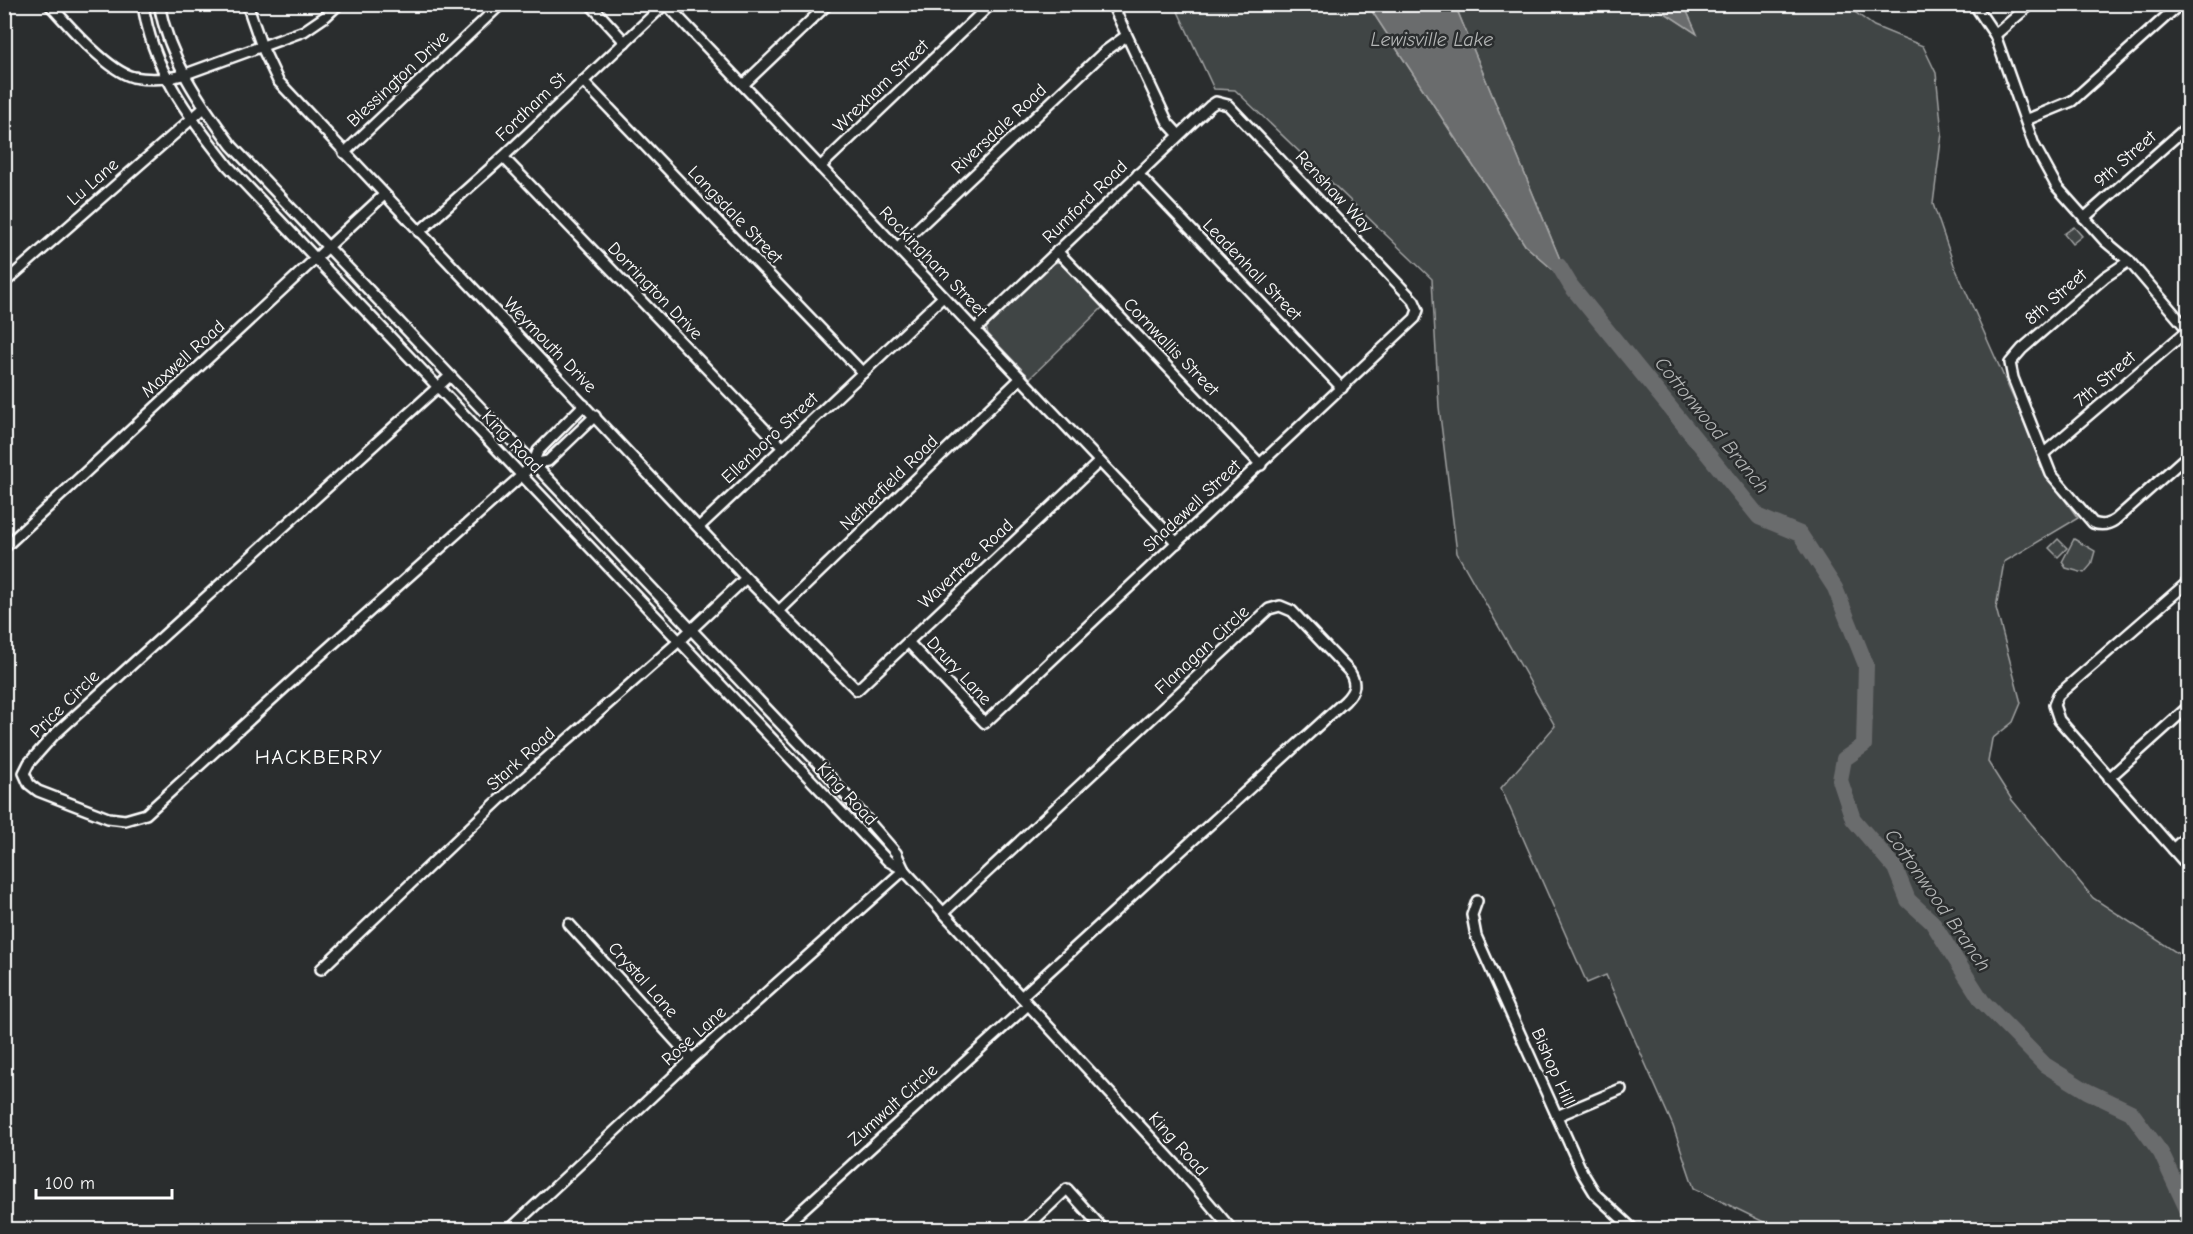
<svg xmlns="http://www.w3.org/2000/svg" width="2193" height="1234" font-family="'Comic Neue',sans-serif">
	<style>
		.green { fill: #414445; stroke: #a0a2a2; stroke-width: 1.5 }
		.water { fill: #6a6c6d; stroke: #a6a7a7; stroke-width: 1.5 }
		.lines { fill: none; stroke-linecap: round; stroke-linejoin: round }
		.river { stroke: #6a6c6d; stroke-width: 16 }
		.minor-casing { stroke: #fff; stroke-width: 14 }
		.minor { stroke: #2a2d2e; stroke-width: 9 }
		.labels { text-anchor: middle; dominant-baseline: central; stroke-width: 5; stroke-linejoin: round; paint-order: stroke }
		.street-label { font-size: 18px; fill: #fff; stroke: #2a2d2e }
		.water-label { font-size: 20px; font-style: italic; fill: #b4b6b6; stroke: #2a2d2e }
		.quarter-label { font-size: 21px; letter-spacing: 1.5px; fill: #fff; stroke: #2a2d2e }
	</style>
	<rect width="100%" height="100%" fill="#2a2d2e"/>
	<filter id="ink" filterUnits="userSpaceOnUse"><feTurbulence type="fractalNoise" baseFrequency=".0167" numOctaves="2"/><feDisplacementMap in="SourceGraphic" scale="12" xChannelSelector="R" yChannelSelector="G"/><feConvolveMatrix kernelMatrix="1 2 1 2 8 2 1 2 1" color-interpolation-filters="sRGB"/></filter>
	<g filter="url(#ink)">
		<g class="green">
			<path d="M1175 5H1368L1525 245 1570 284 1455 5H1653L1696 33 1684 5H1845L1874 26 1923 46 1936 73 1942 133 1933 204 1954 265 2037 451 2056 488 2078 518 2004 562 1996 608 2021 703 2013 722 1992 739 1988 762 2012 800 2093 898 2182 956 2188 963V1229H1778L1694 1188 1673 1126 1606 975 1587 983 1501 788 1555 726 1457 553 1439 407 1432 279 1235 90 1214 89Z"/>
			<path d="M2074 227 2082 236 2072 244 2064 234Z"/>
			<path d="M1059 262 1103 307 1030 378 988 334 986 327 1053 263Z"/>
			<path d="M2058 539 2067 548 2058 557 2049 548Z"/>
			<path d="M2074 539 2095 551 2091 565 2084 573 2066 568 2062 562Z"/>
		</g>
		<g class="water">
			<path d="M1368 5H1455L1571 286 1525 245Z"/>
			<path d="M1653 5H1684L1697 34Z"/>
		</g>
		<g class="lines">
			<path class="river" d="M1559 266 1571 286 1759 517 1800 534 1835 588 1866 665 1864 745 1844 759 1840 780 1853 819 1895 868 1908 900 1932 922 1982 1001 2045 1065 2087 1091 2131 1112 2161 1153 2188 1211"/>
			<g class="minor-casing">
				<g id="minor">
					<path d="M49 4C67 24 108 71 133 77 150 80 167 79 183 75L304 31 326 16 339 4"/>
					<path d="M143 4C152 70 189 116 228 166L888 861 904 870"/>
					<path d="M159 4C169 59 200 103 232 146L816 761 896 853 904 870 1178 1167 1232 1230"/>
					<path d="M247 4 262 47 278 81 746 578 857 690 1099 462"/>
					<path d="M590 4 625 42"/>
					<path d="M666 4 1177 543"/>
					<path d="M1112 4 1168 123 1179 135"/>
					<path d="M1974 4 1995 35 2034 145 2057 187 2105 241 2129 261 2188 330 2043 454"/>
					<path d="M1995 35 2031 4"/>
					<path d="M583 81 863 373"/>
					<path d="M743 85 828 4"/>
					<path d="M2026 120 2072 101 2180 4"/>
					<path d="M344 153 501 4"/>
					<path d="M503 157 783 448"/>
					<path d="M820 167 991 4"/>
					<path d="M1138 174 1342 388"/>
					<path d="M2084 218 2188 126"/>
					<path d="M419 232 503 157 665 4"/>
					<path d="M897 248 1104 52 1126 36"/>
					<path d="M1057 251 1261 465"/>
					<path d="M2129 261 2105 277 2022 349 2010 363 2013 378 2051 474 2093 523C2102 526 2108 525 2115 520L2188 455"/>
					<path d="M4 283 204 108"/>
					<path d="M450 376 53 736 29 763 24 773 29 784 38 791 108 818 125 820 146 814 325 651 521 476 533 464 538 451 584 405"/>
					<path d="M533 464 548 461 595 416"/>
					<path d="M699 527 943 297"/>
					<path d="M4 548 384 195"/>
					<path d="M2188 582 2058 695 2054 705 2059 720 2188 866"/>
					<path d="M779 611 1021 378"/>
					<path d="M908 642 985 723 1415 318 1418 310 1414 301 1228 105 1216 102 1210 106 975 330"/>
					<path d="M2109 778 2188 707"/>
					<path d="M2173 849 2188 835"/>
					<path d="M1477 901 1472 915 1476 936 1582 1172 1596 1195 1634 1230"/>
					<path d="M943 913 1269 609 1280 606 1292 611 1349 671C1357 683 1355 691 1345 701L1021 997"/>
					<path d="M569 924 692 1059"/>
					<path d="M321 969 499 800 678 642 746 578"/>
					<path d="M1557 1116 1621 1089"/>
					<path d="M509 1230 692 1059 904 870"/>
					<path d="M780 1230 1028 1005"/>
					<path d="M1024 1230 1067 1189 1104 1230"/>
				</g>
			</g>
			<use href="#minor" class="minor"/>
		</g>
	</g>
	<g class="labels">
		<g class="street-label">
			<text transform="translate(398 79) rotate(-43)">Blessington Drive</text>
			<text transform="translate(881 86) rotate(-44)">Wrexham Street</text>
			<text transform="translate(531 107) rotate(-44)">Fordham St</text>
			<text transform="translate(999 129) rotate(-43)">Riversdale Road</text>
			<text transform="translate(2125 159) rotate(-41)">9th Street</text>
			<text transform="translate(93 182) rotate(-41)">Lu Lane</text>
			<text transform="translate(1334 192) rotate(47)">Renshaw Way</text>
			<text transform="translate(1085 202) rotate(-44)">Rumford Road</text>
			<text transform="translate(735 215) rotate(46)">Langsdale Street</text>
			<text transform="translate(933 262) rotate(46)">Rockingham Street</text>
			<text transform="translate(1252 270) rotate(46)">Leadenhall Street</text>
			<text transform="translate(655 291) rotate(46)">Dorrington Drive</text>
			<text transform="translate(2056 297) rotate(-41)">8th Street</text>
			<text transform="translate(550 345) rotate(46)">Weymouth Drive</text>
			<text transform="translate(1171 347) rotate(46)">Cornwallis Street</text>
			<text transform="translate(183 359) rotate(-42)">Maxwell Road</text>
			<text transform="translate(2105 379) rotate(-41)">7th Street</text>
			<text transform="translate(770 438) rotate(-43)">Ellenboro Street</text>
			<text transform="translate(512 442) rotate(46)">King Road</text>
			<text transform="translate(889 483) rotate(-44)">Netherfield Road</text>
			<text transform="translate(1192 506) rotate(-43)">Shadewell Street</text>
			<text transform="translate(966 564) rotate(-43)">Wavertree Road</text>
			<text transform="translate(1202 650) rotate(-43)">Flanagan Circle</text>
			<text transform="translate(959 671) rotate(47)">Drury Lane</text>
			<text transform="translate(65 704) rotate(-44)">Price Circle</text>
			<text transform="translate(521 759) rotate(-42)">Stark Road</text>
			<text transform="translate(847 794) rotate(47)">King Road</text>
			<text transform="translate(643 980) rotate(48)">Crystal Lane</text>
			<text transform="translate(694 1036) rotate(-42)">Rose Lane</text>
			<text transform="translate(1553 1067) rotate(66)">Bishop Hill</text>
			<text transform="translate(893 1105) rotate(-42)">Zumwalt Circle</text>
			<text transform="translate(1178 1144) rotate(48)">King Road</text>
		</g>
		<g class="water-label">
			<text x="1432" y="39">Lewisville Lake</text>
			<text transform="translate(1712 425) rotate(51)">Cottonwood Branch</text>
			<text transform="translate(1938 900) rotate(55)">Cottonwood Branch</text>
		</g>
		<g class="quarter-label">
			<text x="319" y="757">HACKBERRY</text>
		</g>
	</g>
	<rect width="2193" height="1234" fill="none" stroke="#2a2d2e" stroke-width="24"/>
	<rect x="12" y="12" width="2169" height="1210" fill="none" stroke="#fff" stroke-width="2" filter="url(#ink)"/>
	<path d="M36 1189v9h136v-9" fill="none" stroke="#ffffff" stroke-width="3"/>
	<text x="45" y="1189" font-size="18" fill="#ffffff" stroke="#2a2d2e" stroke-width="4.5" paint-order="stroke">100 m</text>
</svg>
